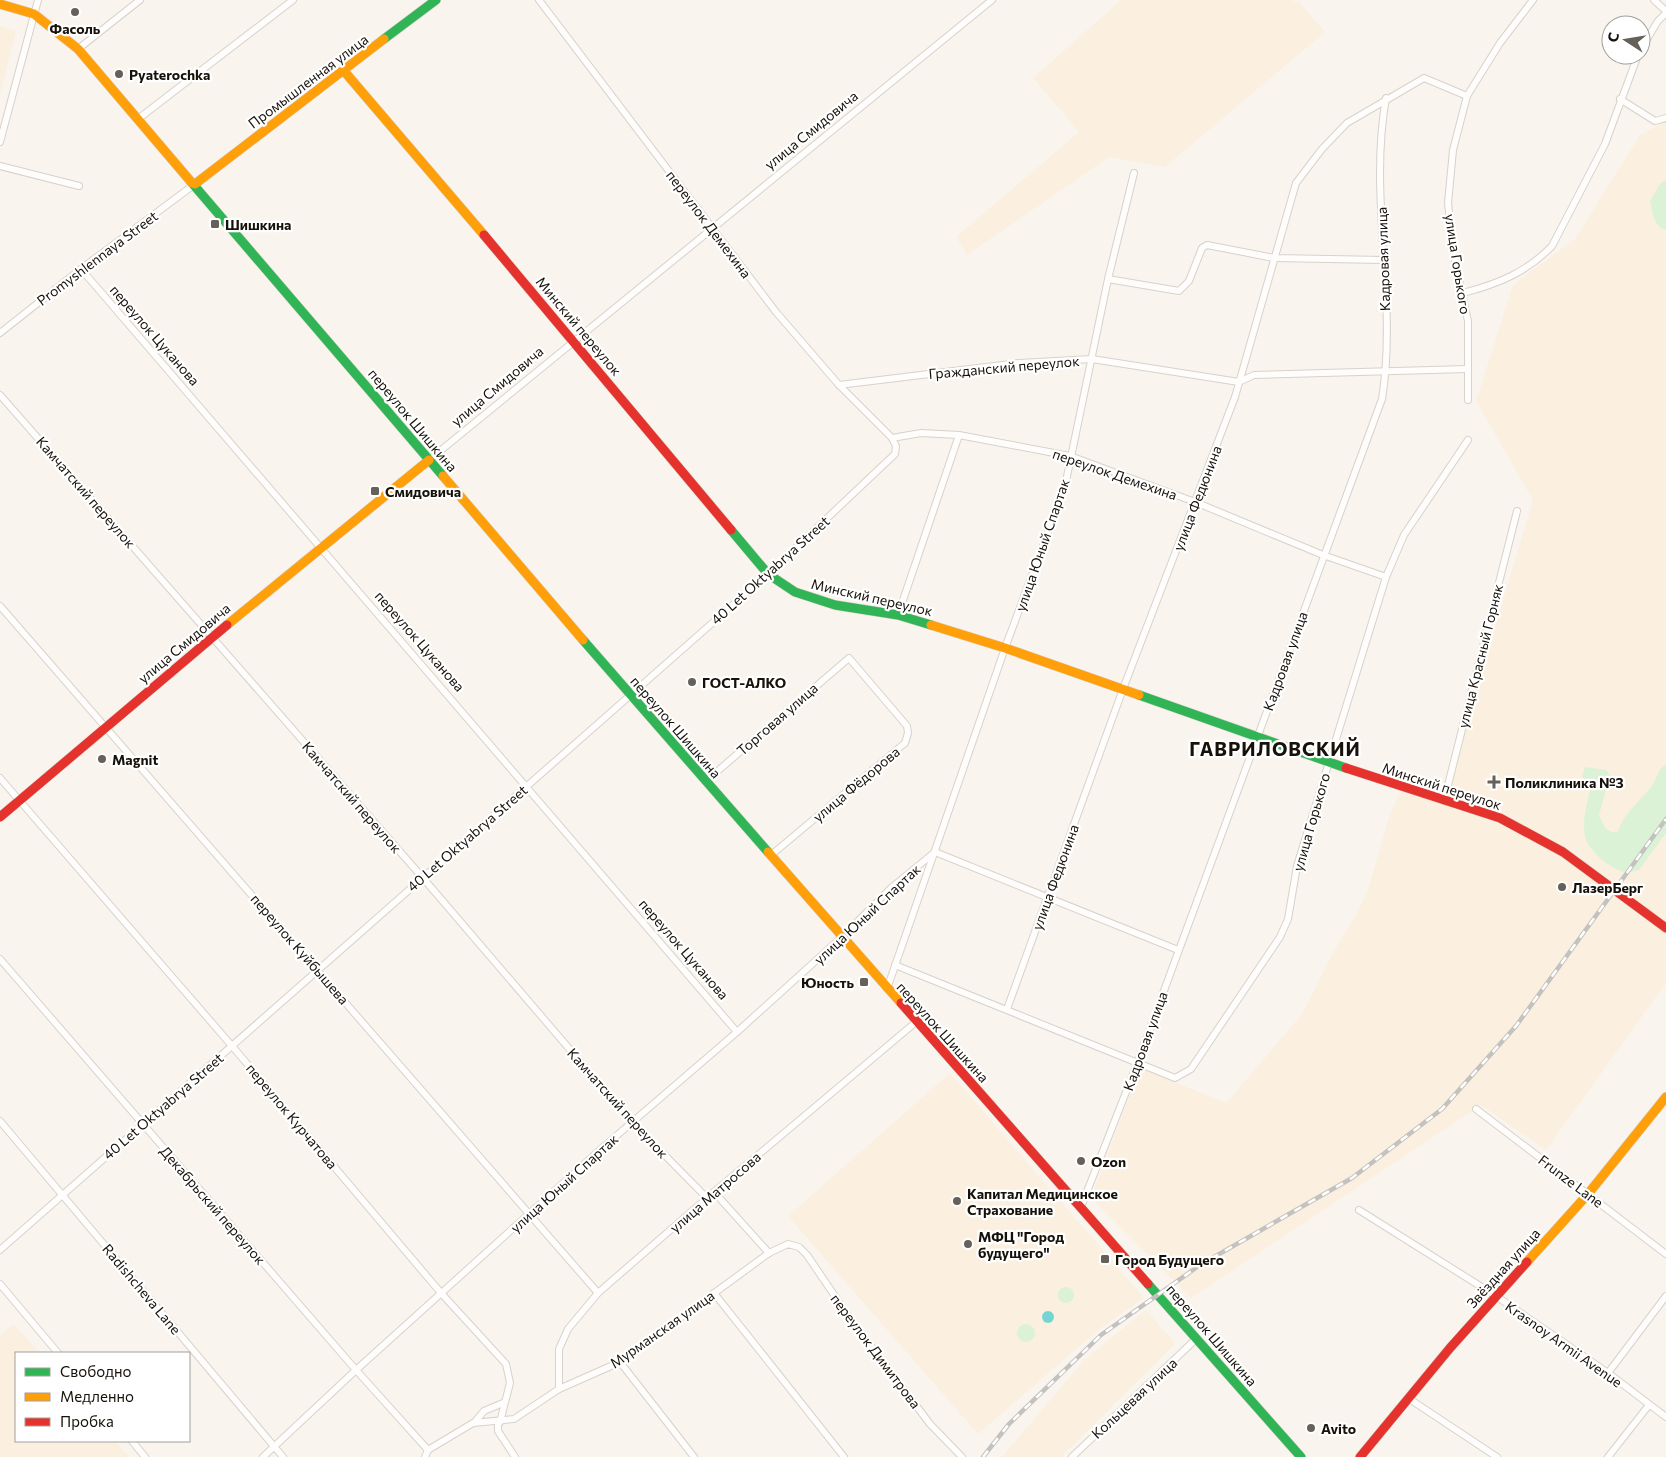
<svg xmlns="http://www.w3.org/2000/svg" width="1666" height="1457" font-family="Commissioner,sans-serif">
	<style>
		.built { fill: #fbf0df }
		.green { fill: #dbf2d7 }
		.water { fill: #75d5d3 }
		.lines { fill: none; stroke-linecap: round; stroke-linejoin: round }
		.street-casing { stroke: #d7d2ca; stroke-width: 8 }
		.fast-casing { stroke: #d7d2ca; stroke-width: 10 }
		.slow-casing { stroke: #d7d2ca; stroke-width: 10 }
		.jam-casing { stroke: #d7d2ca; stroke-width: 10 }
		.street { stroke: #fefdfc; stroke-width: 6 }
		.fast { stroke: #30b455; stroke-width: 9 }
		.slow { stroke: #ff9f0a; stroke-width: 9 }
		.jam { stroke: #e5322d; stroke-width: 9 }
		.rail-casing { stroke: #c3c2bf; stroke-width: 4.5 }
		.rail { stroke: #fff; stroke-width: 2.5; stroke-dasharray: 8; stroke-linecap: butt }
		.poi-dot { fill: #656059; stroke: #fff; stroke-width: 2 }
		.labels { text-anchor: middle; dominant-baseline: central; stroke-width: 4.5; stroke-linejoin: round; paint-order: stroke }
		.poi-label { font-size: 14px; font-weight: bold; fill: #161109; stroke: #fff; text-anchor: start }
		.street-label { font-size: 14px; fill: #161109; stroke: #fff }
		.district-label { font-size: 19px; font-weight: bold; letter-spacing: 1px; fill: #161109; stroke: #fff }
	</style>
	<rect width="100%" height="100%" fill="#f9f4ed"/>
	<g class="built">
		<path d="M1121 0H1293L1296 3 1299 2 1325 32 1165 167 1109 157 967 255 956 237 1079 132 1033 78Z"/>
		<path d="M0 26 16 31 0 93Z"/>
		<path d="M1666 122V983L1546 1150 1481 1105 1191 1298 1091 1198 1140 1068 1226 1103 1303 1013 1332 954 1356 915 1368 890 1389 817 1403 786 1444 798 1533 500 1476 401 1513 285 1575 239 1640 135Z"/>
		<path d="M950 1073 1144 1298 1098 1330 978 1434 788 1216Z"/>
		<path d="M1146 1310 1175 1343 1171 1348 1061 1457H1002L1084 1360Z"/>
		<path d="M14 1324 39 1353H16V1441H115L129 1457H0V1335Z"/>
	</g>
	<g class="green">
		<path d="M1666 180V230C1654 227 1652 212 1650 201L1660 184Z"/>
		<path d="M1666 764V833L1639 870C1635 871 1631 873 1627 872 1613 872 1587 850 1585 836 1582 820 1587 805 1590 789L1582 776 1585 767 1606 770 1610 775 1599 815C1604 825 1606 834 1618 832 1623 813 1642 800 1653 784 1658 776 1658 769 1666 764Z"/>
		<circle cx="1066" cy="1295" r="8"/>
		<circle cx="1026" cy="1333" r="9"/>
	</g>
	<circle class="water" cx="1048" cy="1317" r="6"/>
	<g class="lines">
		<g class="street-casing">
			<g id="street">
				<path d="M539 0 776 312 839 385 892 438"/>
				<path d="M1654 0 1666 11"/>
				<path d="M78 49 140 0"/>
				<path d="M1641 49 1658 21 1666 13"/>
				<path d="M1620 99 1655 121 1666 118"/>
				<path d="M138 119 293 0"/>
				<path d="M0 142 38 0"/>
				<path d="M0 166 79 186"/>
				<path d="M81 269 737 1032"/>
				<path d="M1108 279 1179 291 1189 281 1202 248 1207 245 1274 258 1383 260"/>
				<path d="M1463 293C1498 284 1527 272 1552 246L1605 144 1638 55"/>
				<path d="M0 333 81 269 195 184"/>
				<path d="M839 385 1019 363 1092 359 1239 382 1254 375 1467 369"/>
				<path d="M0 395 423 878 632 1122 707 1198"/>
				<path d="M1468 400V321L1454 256 1448 203 1453 150 1467 96 1500 43 1533 0"/>
				<path d="M429 460 992 0"/>
				<path d="M0 606 598 1293"/>
				<path d="M898 615 959 435"/>
				<path d="M0 778 232 1046 441 1293 506 1364 510 1383 500 1422"/>
				<path d="M706 781 849 658 907 726 908 733 905 743 770 856"/>
				<path d="M1444 801 1517 511"/>
				<path d="M0 959 356 1370 428 1450"/>
				<path d="M895 965 1175 1078 1191 1069 1280 937 1288 919 1297 866 1386 577 1404 535 1468 440"/>
				<path d="M887 989 1005 648 1065 486 1108 279 1134 173"/>
				<path d="M1007 1009 1123 689 1235 397 1296 183 1322 149 1347 123 1424 78 1467 96"/>
				<path d="M1476 1109 1666 1254"/>
				<path d="M0 1121 283 1457"/>
				<path d="M714 1192 769 1253"/>
				<path d="M1081 1207 1137 1064 1382 399C1398 300 1368 198 1386 98"/>
				<path d="M1359 1210 1496 1296 1608 1373 1666 1417"/>
				<path d="M0 1250 768 574 895 454 896 446 892 438 921 433 959 435 1070 456 1195 502 1323 555 1386 577"/>
				<path d="M0 1284 58 1353"/>
				<path d="M714 1293 844 1457"/>
				<path d="M620 1362 694 1457"/>
				<path d="M1608 1373 1666 1296"/>
				<path d="M559 1389V1349L568 1329 598 1293 714 1192 916 1022"/>
				<path d="M1408 1398 1497 1457"/>
				<path d="M474 1423 484 1411 503 1403"/>
				<path d="M498 1423V1431L515 1457"/>
				<path d="M132 1441 145 1457"/>
				<path d="M263 1457 356 1370 601 1149 737 1032 842 937 891 888 935 852 1178 950"/>
				<path d="M425 1457 428 1450 473 1423 514 1419 559 1389 620 1362 769 1253 788 1244 799 1247 807 1255 847 1314 930 1424 962 1457"/>
				<path d="M1072 1457 1196 1339"/>
				<path d="M1608 1457 1649 1405"/>
			</g>
		</g>
		<g class="fast-casing">
			<g id="fast">
				<path d="M384 39 436 0"/>
				<path d="M192 183 443 476"/>
				<path d="M731 530 768 574 795 592 835 605 898 615 931 625"/>
				<path d="M583 640 768 852"/>
				<path d="M1139 695 1346 768"/>
				<path d="M1148 1284 1301 1457"/>
			</g>
		</g>
		<g class="slow-casing">
			<g id="slow">
				<path d="M0 4 34 14 78 49 192 183"/>
				<path d="M344 71 484 235"/>
				<path d="M195 184 384 39"/>
				<path d="M443 476 583 640"/>
				<path d="M227 625 429 460"/>
				<path d="M931 625 1005 648 1139 695"/>
				<path d="M768 852 901 1003"/>
				<path d="M1527 1262 1588 1194 1666 1097"/>
			</g>
		</g>
		<g class="jam-casing">
			<g id="jam">
				<path d="M484 235 731 530"/>
				<path d="M1346 768 1500 818 1563 852 1666 928"/>
				<path d="M0 817 227 625"/>
				<path d="M901 1003 1148 1284"/>
				<path d="M1360 1457 1450 1348 1527 1262"/>
			</g>
		</g>
		<use href="#street" class="street"/>
		<use href="#fast" class="fast"/>
		<use href="#slow" class="slow"/>
		<use href="#jam" class="jam"/>
		<g class="rail-casing">
			<path id="rail" d="M983 1457 1009 1424 1101 1335 1200 1265 1352 1178 1442 1109 1516 1026 1666 819"/>
		</g>
		<use href="#rail" class="rail"/>
	</g>
	<g class="poi-dot">
		<circle cx="75" cy="12" r="5"/>
		<circle cx="119" cy="74" r="5"/>
		<rect x="210" y="219" width="10" height="10" rx="2.5"/>
		<rect x="370" y="486" width="10" height="10" rx="2.5"/>
		<circle cx="692" cy="682" r="5"/>
		<circle cx="102" cy="759" r="5"/>
		<path d="M1491.5 774.5h5v5h5v5h-5v5h-5v-5h-5v-5h5z"/>
		<circle cx="1562" cy="887" r="5"/>
		<rect x="859" y="977" width="10" height="10" rx="2.5"/>
		<circle cx="1081" cy="1161" r="5"/>
		<circle cx="957" cy="1201" r="5"/>
		<circle cx="968" cy="1244" r="5"/>
		<rect x="1100" y="1254" width="10" height="10" rx="2.5"/>
		<circle cx="1311" cy="1428" r="5"/>
	</g>
	<g class="labels">
		<g class="poi-label">
			<text x="75" y="28" text-anchor="middle">Фасоль</text>
			<text x="129" y="74">Pyaterochka</text>
			<text x="225" y="224">Шишкина</text>
			<text x="385" y="491">Смидовича</text>
			<text x="702" y="682">ГОСТ-АЛКО</text>
			<text x="112" y="759">Magnit</text>
			<text x="1505" y="782">Поликлиника №3</text>
			<text x="1572" y="887">ЛазерБерг</text>
			<text x="854" y="982" text-anchor="end">Юность</text>
			<text x="1091" y="1161">Ozon</text>
			<text x="967" y="1193">Капитал Медицинское<tspan x="967" dy="16">Страхование</tspan></text>
			<text x="978" y="1236">МФЦ "Город<tspan x="978" dy="16">будущего"</tspan></text>
			<text x="1115" y="1259">Город Будущего</text>
			<text x="1321" y="1428">Avito</text>
		</g>
		<g class="street-label">
			<text transform="translate(308 81) rotate(-37)">Промышленная улица</text>
			<text transform="translate(811 130) rotate(-39)">улица Смидовича</text>
			<text transform="translate(709 224) rotate(53)">переулок Демехина</text>
			<text transform="translate(97 258) rotate(-37)">Promyshlennaya Street</text>
			<text transform="translate(1383 259) rotate(-92)">Кадровая улица</text>
			<text transform="translate(1458 264) rotate(81)">улица Горького</text>
			<text transform="translate(579 326) rotate(50)">Минский переулок</text>
			<text transform="translate(155 335) rotate(49)">переулок Цуканова</text>
			<text transform="translate(1004 367) rotate(-5)">Гражданский переулок</text>
			<text transform="translate(497 386) rotate(-40)">улица Смидовича</text>
			<text transform="translate(413 420) rotate(50)">переулок Шишкина</text>
			<text transform="translate(1115 474) rotate(19)">переулок Демехина</text>
			<text transform="translate(86 492) rotate(49)">Камчатский переулок</text>
			<text transform="translate(1197 498) rotate(-69)">улица Федюнина</text>
			<text transform="translate(1042 545) rotate(-71)">улица Юный Спартак</text>
			<text transform="translate(770 570) rotate(-42)">40 Let Oktyabrya Street</text>
			<text transform="translate(872 597) rotate(13)">Минский переулок</text>
			<text transform="translate(420 641) rotate(49)">переулок Цуканова</text>
			<text transform="translate(184 643) rotate(-40)">улица Смидовича</text>
			<text transform="translate(1480 656) rotate(-76)">улица Красный Горняк</text>
			<text transform="translate(1285 661) rotate(-70)">Кадровая улица</text>
			<text transform="translate(777 719) rotate(-41)">Торговая улица</text>
			<text transform="translate(676 727) rotate(49)">переулок Шишкина</text>
			<text transform="translate(856 784) rotate(-40)">улица Фёдорова</text>
			<text transform="translate(1442 786) rotate(18)">Минский переулок</text>
			<text transform="translate(352 797) rotate(49)">Камчатский переулок</text>
			<text transform="translate(1311 822) rotate(-74)">улица Горького</text>
			<text transform="translate(467 838) rotate(-41)">40 Let Oktyabrya Street</text>
			<text transform="translate(1055 877) rotate(-70)">улица Федюнина</text>
			<text transform="translate(867 914) rotate(-43)">улица Юный Спартак</text>
			<text transform="translate(300 949) rotate(49)">переулок Куйбышева</text>
			<text transform="translate(684 949) rotate(49)">переулок Цуканова</text>
			<text transform="translate(943 1032) rotate(48)">переулок Шишкина</text>
			<text transform="translate(1145 1041) rotate(-70)">Кадровая улица</text>
			<text transform="translate(618 1103) rotate(48)">Камчатский переулок</text>
			<text transform="translate(163 1106) rotate(-41)">40 Let Oktyabrya Street</text>
			<text transform="translate(292 1116) rotate(50)">переулок Курчатова</text>
			<text transform="translate(1571 1181) rotate(37)">Frunze Lane</text>
			<text transform="translate(564 1183) rotate(-42)">улица Юный Спартак</text>
			<text transform="translate(715 1192) rotate(-41)">улица Матросова</text>
			<text transform="translate(213 1205) rotate(49)">Декабрьский переулок</text>
			<text transform="translate(1503 1268) rotate(-48)">Звёздная улица</text>
			<text transform="translate(142 1289) rotate(50)">Radishcheva Lane</text>
			<text transform="translate(662 1329) rotate(-35)">Мурманская улица</text>
			<text transform="translate(1212 1335) rotate(49)">переулок Шишкина</text>
			<text transform="translate(1564 1344) rotate(35)">Krasnoy Armii Avenue</text>
			<text transform="translate(876 1351) rotate(53)">переулок Димитрова</text>
			<text transform="translate(1134 1398) rotate(-43)">Кольцевая улица</text>
		</g>
		<g class="district-label">
			<text x="1275" y="748">ГАВРИЛОВСКИЙ</text>
		</g>
	</g>
	<rect x="15" y="1352" width="175" height="90" fill="#ffffff" stroke="#a2a09d"/>
	<rect x="25" y="1368" width="25" height="8" fill="#30b455" stroke="#a2a09d"/>
	<text x="60" y="1377" font-size="15" fill="#161109">Свободно</text>
	<rect x="25" y="1393" width="25" height="8" fill="#ff9f0a" stroke="#a2a09d"/>
	<text x="60" y="1402" font-size="15" fill="#161109">Медленно</text>
	<rect x="25" y="1418" width="25" height="8" fill="#e5322d" stroke="#a2a09d"/>
	<text x="60" y="1427" font-size="15" fill="#161109">Пробка</text>
	<g transform="translate(1626 40) rotate(282)"><circle r="24" fill="#ffffff" stroke="#a2a09d"/>
	<path d="M0-4L9 19L0 12L-9 19Z" fill="#656059"/>
	<text y="-8" font-size="14" font-weight="bold" text-anchor="middle" fill="#161109">С</text>
	</g>
</svg>
